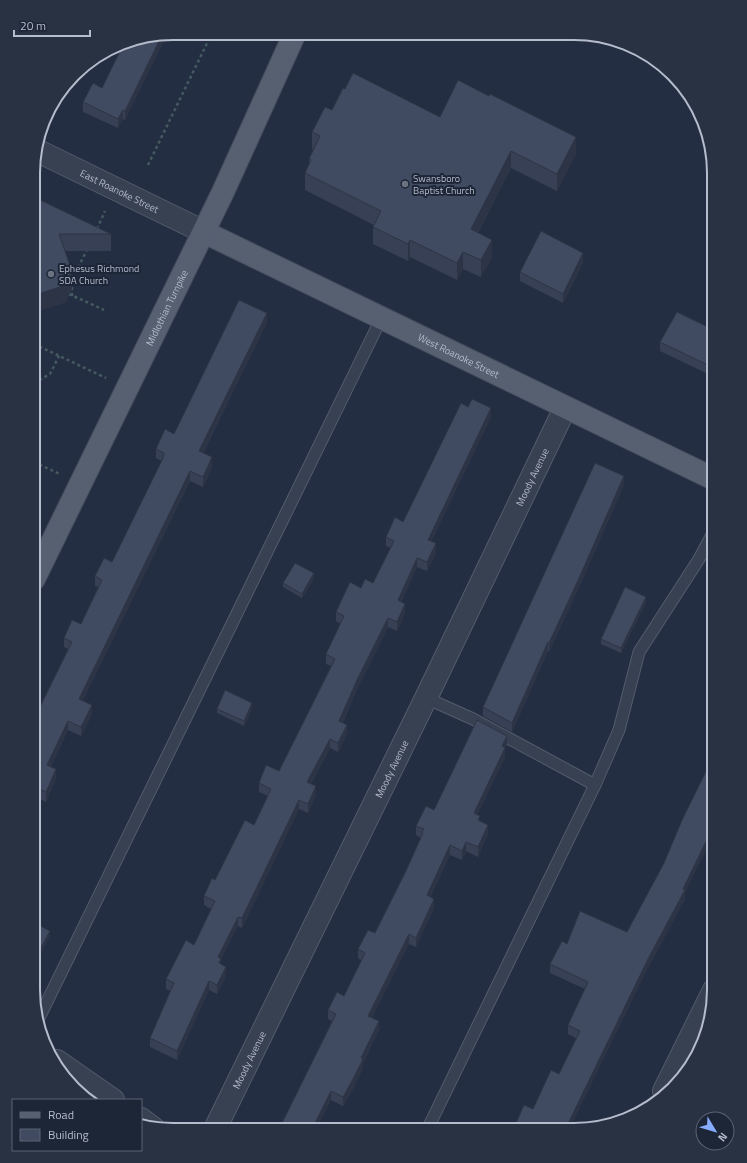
<svg xmlns="http://www.w3.org/2000/svg" width="747" height="1163" font-family="'Titillium Web',sans-serif">
	<style>
		.lines { fill: none; stroke-linecap: round; stroke-linejoin: round }
		.service-casing { stroke: #535c6c; stroke-width: 13 }
		.minor-casing { stroke: #535c6c; stroke-width: 24 }
		.primary-casing { stroke: #424a5b; stroke-width: 24 }
		.path { stroke: #445a60; stroke-width: 2.5; stroke-dasharray: 3 3; stroke-linecap: butt }
		.service { stroke: #384151; stroke-width: 11 }
		.minor { stroke: #384151; stroke-width: 22 }
		.primary { stroke: #566071; stroke-width: 22 }
		.wall { fill: #374054 }
		.shaded-wall { fill: #2d3445 }
		.building { fill: #404b62; stroke: #2d3445 }
		.worship-dot { fill: #6b7280; stroke: #1d2637; stroke-width: 1.5 }
		.labels { text-anchor: middle; dominant-baseline: central; stroke-width: 4; stroke-linejoin: round; paint-order: stroke }
		.poi-label { font-size: 10px; fill: #b5bccc; stroke: #1d2637; text-anchor: start }
		.street-label { font-size: 10px; fill: #b5bccc; stroke: #1d2637 }
		.rim { fill: none; stroke: #b5bccc; stroke-width: 2 }
	</style>
	<rect width="100%" height="100%" fill="#242e42"/>
	<g class="lines">
		<g class="service-casing">
			<g id="service">
				<path d="M426 698 473 719 595 785"/>
				<path d="M39 1018 381 319"/>
				<path d="M427 1130 595 785 619 730 639 652 699 559 714 531"/>
			</g>
		</g>
		<g class="minor-casing">
			<g id="minor">
				<path id="s1" d="M36 150 204 232"/>
				<path d="M57 1061 113 1100"/>
				<path d="M664 1091 714 990"/>
				<path d="M141 1119 153 1128"/>
				<path id="s2" d="M215 1129 426 698 565 408"/>
			</g>
		</g>
		<g class="primary-casing">
			<g id="primary">
				<path id="s3" d="M204 232 714 479"/>
				<path id="s4" d="M34 579 223 192 295 33"/>
			</g>
		</g>
		<g class="path">
			<path d="M148 165 212 33"/>
			<path d="M97 229 105 211"/>
			<path d="M69 294 104 310"/>
			<path d="M72 296V279L87 250"/>
			<path d="M34 344 106 378"/>
			<path d="M34 383 50 374 59 356"/>
			<path d="M34 462 60 474"/>
		</g>
		<use href="#service" class="service"/>
		<use href="#minor" class="minor"/>
		<use href="#primary" class="primary"/>
	</g>
	<g class="wall">
		<path d="M167 34 125 120 123 119 118 128 83 112V102L102 88 124 43H123Z"/>
		<path d="M332 110 440 117 576 154 557 191 511 168 478 233 492 257 481 277 463 269 457 280 410 257 408 261 373 244V227L374 225 305 190V173L309 166V159L313 150 312 149V132Z"/>
		<path d="M34 197 111 234V251H65L72 288 66 302 38 311Z"/>
		<path d="M583 263 563 303 520 281V272Z"/>
		<path d="M267 322 203 453 212 467 203 487 190 481 83 700 92 714 81 736 68 730 51 766 56 778 46 802 36 797 33 721 68 649 64 647V638L81 624 98 587 95 586V576L112 562 162 461 156 458V449L174 434Z"/>
		<path d="M714 330V377L660 351V342Z"/>
		<path d="M491 417 431 541 436 553 427 571 417 567 401 602 405 613 397 631 388 627 357 689 343 722 347 734 338 752 330 748 311 784 316 795 308 813 299 809 242 928 238 926 221 959V964L226 976 217 994 209 990 177 1060 150 1047V1038L170 991 166 989V979L194 945 211 909 204 905V896L254 825 268 796 259 792V783L279 771 331 666 326 664V654L341 624 336 621V612L361 588 373 583 391 548 386 546V537L403 522Z"/>
		<path d="M624 485 580 585 549 652 548 651 512 732 483 716V707Z"/>
		<path d="M314 578 302 598 283 587V583Z"/>
		<path d="M646 602 621 653 601 644V639Z"/>
		<path d="M252 708 244 726 217 713V709Z"/>
		<path d="M507 745 505 748V757L477 815 480 821 488 834 478 857 466 851 462 860 450 855 430 897 434 908 416 947 409 944 372 1017 379 1030 363 1063V1068L353 1089 343 1106 331 1100 316 1129H279L332 1021 328 1019V1010L344 996 362 961 358 958V949L375 933 405 873 421 838 416 835V826Z"/>
		<path d="M685 893V899L649 966 533 1109 559 1074 576 1038 568 1034V1025L585 989 550 973V964L567 944 627 932Z"/>
		<path d="M33 922 50 936 38 958 33 955Z"/>
	</g>
	<g class="shaded-wall">
		<path d="M167 34 125 120V111L162 35Z"/>
		<path d="M123 110V119L118 128V119Z"/>
		<path d="M576 137V154L557 191V174Z"/>
		<path d="M511 151V168L471 246V229Z"/>
		<path d="M410 240V257L408 261V244Z"/>
		<path d="M492 240V257L481 277V260Z"/>
		<path d="M463 252V269L457 280V263Z"/>
		<path d="M583 253V263L563 303V294Z"/>
		<path d="M72 271V288L66 302 38 311 34 320V303L38 294Z"/>
		<path d="M267 313V322L199 460V451Z"/>
		<path d="M491 408V417L428 549V540Z"/>
		<path d="M212 457V467L203 487V477Z"/>
		<path d="M190 471V481L79 708V699Z"/>
		<path d="M624 476V485L580 585 549 652V643Z"/>
		<path d="M436 543V553L427 571V562Z"/>
		<path d="M417 558V567L398 610V600Z"/>
		<path d="M314 573V578L302 598V594Z"/>
		<path d="M646 597V602L621 653V648Z"/>
		<path d="M405 604V613L397 631V622Z"/>
		<path d="M388 618V627L357 689 339 730V721L357 680Z"/>
		<path d="M548 642V651L512 732V723Z"/>
		<path d="M252 703V708L244 726V721Z"/>
		<path d="M92 705V714L81 736V727Z"/>
		<path d="M68 721V730L47 774V765Z"/>
		<path d="M347 725V734L338 752V743Z"/>
		<path d="M507 736V745L505 748V757L474 822V813Z"/>
		<path d="M330 739V748L307 791V782Z"/>
		<path d="M56 769V778L46 802V792Z"/>
		<path d="M316 786V795L308 813V804Z"/>
		<path d="M36 788V797L33 803V793Z"/>
		<path d="M299 800V809L242 928V918Z"/>
		<path d="M488 825V834L478 857V847Z"/>
		<path d="M714 825V834L685 893V899L649 966 569 1130H565Z"/>
		<path d="M466 842V851L462 860V851Z"/>
		<path d="M450 845V855L427 905V895Z"/>
		<path d="M434 899V908L416 947V938Z"/>
		<path d="M238 917V926L221 959V968L219 972 218 957Z"/>
		<path d="M50 931V936L38 958V953Z"/>
		<path d="M409 934V944L368 1025V1016Z"/>
		<path d="M226 967V976L217 994V985Z"/>
		<path d="M209 981V990L177 1060V1051Z"/>
		<path d="M379 1021V1030L363 1063V1068L353 1089 343 1106V1097L361 1058Z"/>
		<path d="M331 1091V1100L316 1129H312Z"/>
	</g>
	<g class="building">
		<path d="M162 35 125 111 123 110 118 119 83 102 93 83 102 88 124 43Z"/>
		<path d="M353 73 440 117 458 80 489 96 490 94 576 137 557 174 511 151 471 229 492 240 481 260 463 252 457 263 410 240 408 244 373 227 381 211 305 173 311 160 309 159 320 136 312 132 325 107 332 110 343 88 345 89Z"/>
		<path d="M34 197 111 234H59L72 271 66 285 38 294 34 303Z"/>
		<path d="M541 231 583 253 563 294 520 272Z"/>
		<path d="M239 300 267 313 199 451 212 457 203 477 190 471 79 699 92 705 81 727 68 721 47 765 56 769 46 792 36 788 33 793V721L72 642 64 638 72 620 81 624 102 580 95 576 104 558 112 562 163 458 164 453 156 449 165 429 174 434Z"/>
		<path d="M677 312 714 330V368L660 342Z"/>
		<path d="M472 399 491 408 428 540 436 543 427 562 417 558 398 600 405 604 397 622 388 618 357 680 339 721 347 725 338 743 330 739 307 782 316 786 308 804 299 800 242 918 238 917 218 957 221 959 219 963 226 967 217 985 209 981 177 1051 150 1038 174 983 166 979 186 940 194 945 215 901 204 896 212 878 215 880 245 820 254 825 271 789 259 783 266 765 279 771 335 659 326 654 344 616 336 612 350 582 361 588 365 579 373 583 394 541 386 537 395 517 403 522 461 403 468 407Z"/>
		<path d="M595 463 624 476 580 576 549 643 548 642 512 723 483 707Z"/>
		<path d="M295 563 314 573 302 594 283 583Z"/>
		<path d="M625 587 646 597 621 648 601 639Z"/>
		<path d="M225 690 252 703 244 721 217 709Z"/>
		<path d="M477 720 507 736 502 746 505 748 474 813 480 816 478 820 488 825 478 847 466 842 462 851 450 845 427 895 434 899 416 938 409 934 368 1016 379 1021 361 1058 363 1059 353 1079 343 1097 331 1091 312 1129H279L336 1014 328 1010 337 992 344 996 365 953 358 949 368 930 375 933 405 873 423 833 422 832 424 829 416 826 426 806 434 810Z"/>
		<path d="M714 755V825L683 889 685 890 649 957 565 1130H513L524 1105 533 1109 551 1070 559 1074 580 1031 568 1025 588 982 550 964 562 941 567 944 580 911 627 932 664 863 682 820Z"/>
		<path d="M33 922 50 931 38 953 33 950Z"/>
	</g>
	<g class="worship-dot">
		<circle cx="405" cy="184" r="4"/>
		<circle cx="51" cy="274" r="4"/>
	</g>
	<g class="labels">
		<g class="poi-label">
			<text x="413" y="178">Swansboro<tspan x="413" dy="12">Baptist Church</tspan></text>
			<text x="59" y="268">Ephesus Richmond<tspan x="59" dy="12">SDA Church</tspan></text>
		</g>
		<g class="street-label">
			<text stroke="none"><textPath href="#s1" startOffset="93">East Roanoke Street</textPath></text>
			<text stroke="none"><textPath href="#s4" startOffset="302">Midlothian Turnpike</textPath></text>
			<text stroke="none"><textPath href="#s3" startOffset="283">West Roanoke Street</textPath></text>
			<text stroke="none"><textPath href="#s2" startOffset="725">Moody Avenue</textPath></text>
			<text stroke="none"><textPath href="#s2" startOffset="401">Moody Avenue</textPath></text>
			<text stroke="none"><textPath href="#s2" startOffset="77">Moody Avenue</textPath></text>
		</g>
	</g>
	<path d="M0 0H747V1163H0ZM173 40H574A133 133 0 0 1 707 173V990A133 133 0 0 1 574 1123H173A133 133 0 0 1 40 990V173A133 133 0 0 1 173 40Z" fill="#293243" fill-rule="evenodd"/>
	<path class="rim" d="M173 40H574A133 133 0 0 1 707 173V990A133 133 0 0 1 574 1123H173A133 133 0 0 1 40 990V173A133 133 0 0 1 173 40Z"/>
	<rect x="12" y="1099" width="130" height="52" fill="#1d2637" stroke="#5a6273"/>
	<rect x="20" y="1112" width="20" height="6" fill="#566071" stroke="#5a6273"/>
	<text x="48" y="1119" font-size="12" fill="#b5bccc">Road</text>
	<rect x="20" y="1129" width="20" height="12" fill="#404b62" stroke="#5a6273"/>
	<text x="48" y="1139" font-size="12" fill="#b5bccc">Building</text>
	<g transform="translate(715 1131) rotate(128)"><circle r="19" fill="#1d2637" stroke="#5a6273"/>
	<path d="M0-3L7 15L0 10L-7 15Z" fill="#87acfe"/>
	<text y="-6" font-size="11" font-weight="bold" text-anchor="middle" fill="#b5bccc">N</text>
	</g>
	<path d="M14 30v6h76v-6" fill="none" stroke="#b5bccc" stroke-width="2"/>
	<text x="20" y="30" font-size="12" fill="#b5bccc" stroke="#1d2637" stroke-width="3" paint-order="stroke">20 m</text>
</svg>
